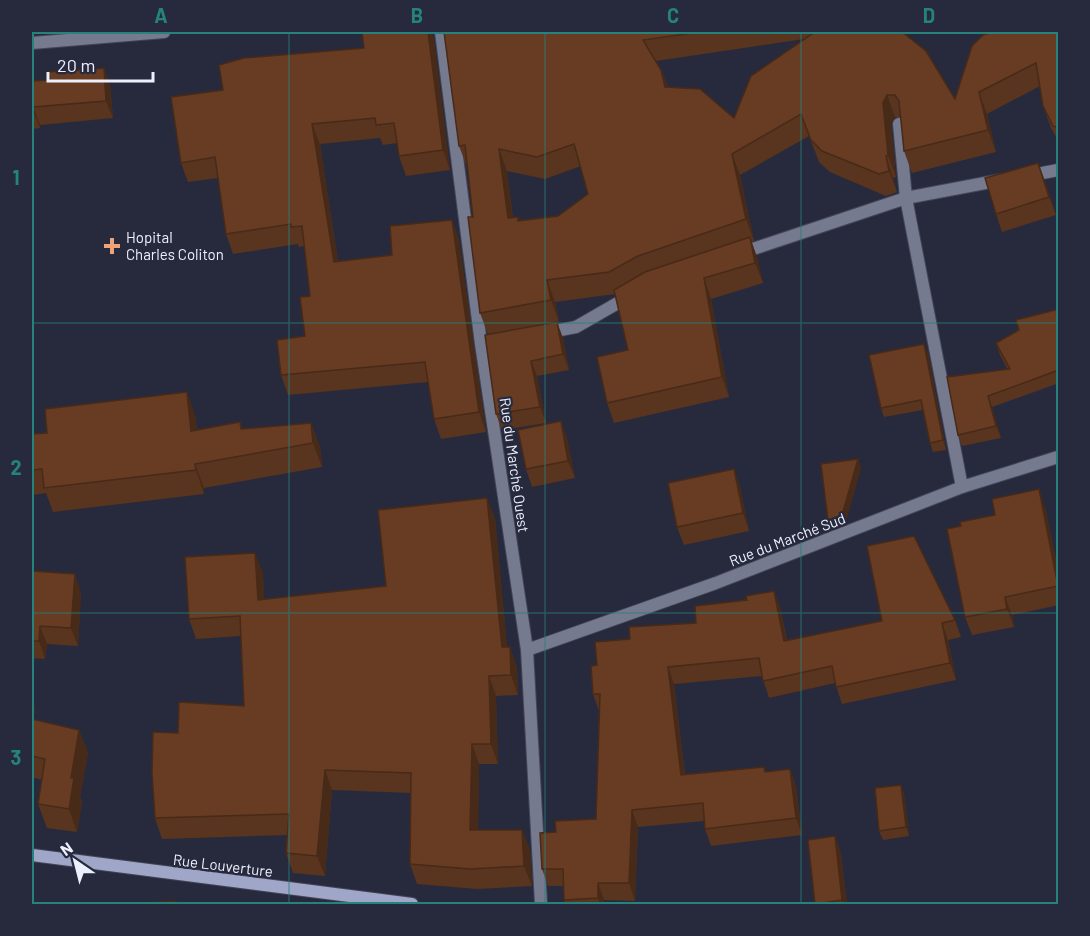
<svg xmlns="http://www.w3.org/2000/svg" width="1090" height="936" font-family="Barlow,sans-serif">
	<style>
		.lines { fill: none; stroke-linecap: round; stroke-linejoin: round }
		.minor-casing { stroke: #434658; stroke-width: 14 }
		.secondary-casing { stroke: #434658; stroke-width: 14 }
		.minor { stroke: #767a8f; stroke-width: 12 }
		.secondary { stroke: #a0a6c8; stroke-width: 12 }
		.wall { fill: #59341e; fill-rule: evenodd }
		.shaded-wall { fill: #482a18 }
		.building { fill: #673c23; stroke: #482a18; stroke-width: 1.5; fill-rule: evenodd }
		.grid { fill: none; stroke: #25827c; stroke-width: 1.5; stroke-opacity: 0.55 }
		.poi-dot { fill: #efa378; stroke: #272a3d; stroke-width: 2 }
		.labels { text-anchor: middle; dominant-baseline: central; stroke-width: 4.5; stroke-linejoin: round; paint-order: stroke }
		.poi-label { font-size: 15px; fill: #eceffc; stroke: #272a3d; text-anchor: start }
		.street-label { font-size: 15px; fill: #eceffc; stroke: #272a3d }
		.neatline { fill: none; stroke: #25827c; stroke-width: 2 }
		.grid-label { font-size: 20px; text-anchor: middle; font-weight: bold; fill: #25827c }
	</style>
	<rect width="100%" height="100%" fill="#272a3d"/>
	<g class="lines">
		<g class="minor-casing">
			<g id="minor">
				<path d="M441 32 481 344 527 650 541 904"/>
				<path d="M32 43 164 32"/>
				<path d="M899 124 906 198 962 487"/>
				<path d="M1027 176 1058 170"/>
				<path d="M738 254 906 198 1001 180"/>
				<path d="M545 333 576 327 630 296"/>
				<path d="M527 650 716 583 962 487 1058 457"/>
			</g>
		</g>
		<g class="secondary-casing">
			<path id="secondary" d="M32 855 412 904"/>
		</g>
		<use href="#minor" class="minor"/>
		<use href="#secondary" class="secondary"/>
	</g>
	<g class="wall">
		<path d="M362 32H431L434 40 450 170 406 176 399 156 397 143 383 145 380 138 320 144 338 261 392 255 452 220 459 240 486 432 441 439 434 419 428 382 288 395 281 375 305 336 310 296 304 246 299 247 298 244 233 254 226 234 218 178 188 182 181 163 223 90 364 48Z"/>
		<path d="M444 32H921L906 34 955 99 1059 32V142L1051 128 1043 106 1040 86 987 114 996 152 912 173 904 151 901 117H895L891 125 896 177 893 178 897 192 886 196 830 172 819 162 809 136 740 175 754 241 751 242 757 257 763 283 711 299 729 397 614 423 607 403 628 350 615 294 555 302 559 322 488 334 480 313 473 217 468 167H467L459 146ZM804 39 734 118 668 87 661 70 656 61ZM581 166 588 194 558 216 519 220 518 217 513 218 507 171 545 179Z"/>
		<path d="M104 68 110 85 113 118 40 125V128L32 129V81L50 80Z"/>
		<path d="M1045 181 1056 215 1002 232 996 214Z"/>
		<path d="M1059 309V383L992 407 1001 438 962 446 958 435 1008 370 1000 355 996 343Z"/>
		<path d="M485 335 563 338 569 370 537 376 546 423 502 430 496 414Z"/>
		<path d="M928 353 946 450 933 452 930 443 923 410 884 417 881 408Z"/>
		<path d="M195 415 197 430 240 422 242 429 311 423 320 447 322 467 204 488V494L53 512 46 493 32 495V434Z"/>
		<path d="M561 421 567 439 575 478 532 487 526 469Z"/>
		<path d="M858 459 861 468 845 524 831 529 828 520Z"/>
		<path d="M740 487 749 531 684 545 677 527Z"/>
		<path d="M1045 507 1059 574V605L1012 615 1014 627 972 635 965 617Z"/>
		<path d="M495 518 507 647 517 667 518 695 496 696 498 764H479L478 830H522L530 850 532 886 477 889 417 884 410 864 411 793 332 790 325 876 293 873 286 853 287 835 162 839 155 818 178 733 244 706 241 636 196 639 189 619 263 573 264 599 386 586Z"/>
		<path d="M32 571 81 592 78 646 47 644 45 659 32 658Z"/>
		<path d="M774 591 780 608 787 640 955 620 961 637 948 640 956 680 842 704 835 683 769 698 762 676 674 684 685 774 764 767 766 772 790 769 796 786 802 835 711 846 705 829 704 821 638 827 635 901 604 900V904H566L564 900V886H548L542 869 556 832 596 819 599 711 593 694 597 665 630 639 696 623 747 600Z"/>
		<path d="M32 699 35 709 33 719 79 730 88 753 80 796 82 802 77 832 47 828 38 804 42 780 32 777Z"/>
		<path d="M901 785 904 794 909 836 883 840 879 831Z"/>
		<path d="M835 836 841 854 847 904H815L808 840Z"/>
	</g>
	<g class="shaded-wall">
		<path d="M428 32H431L434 40 450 170 443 150Z"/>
		<path d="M104 68 110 85 113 118 106 101Z"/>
		<path d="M661 70 669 91 665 87Z"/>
		<path d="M979 92 987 114 996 152 988 130Z"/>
		<path d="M887 95 895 117 891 125 896 177 888 155 883 103Z"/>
		<path d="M33 107 40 125V128L33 111Z"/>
		<path d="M312 124 320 144 341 281 334 262Z"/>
		<path d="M499 149 507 171 516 240 508 218Z"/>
		<path d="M732 154 740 175 754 241 746 219Z"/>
		<path d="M886 156 893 178 897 192 889 171Z"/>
		<path d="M1038 163 1045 181 1056 215 1049 197Z"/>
		<path d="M452 220 459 240 486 432 479 412Z"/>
		<path d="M750 237 757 257 763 283 755 263Z"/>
		<path d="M704 278 711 299 729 397 722 377Z"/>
		<path d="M547 280 555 302 559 322 551 300Z"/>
		<path d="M557 322 563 338 569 370 563 354Z"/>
		<path d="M924 344 928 353 946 450 943 440Z"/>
		<path d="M531 361 537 376 546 423 540 407Z"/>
		<path d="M187 392 195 415 200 455 191 431Z"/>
		<path d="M988 396 992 407 1001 438 996 426Z"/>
		<path d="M561 421 567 439 575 478 568 461Z"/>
		<path d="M311 423 320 447 322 467 313 443Z"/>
		<path d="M858 459 861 468 845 524 842 515Z"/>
		<path d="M195 464 204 488V494L196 470Z"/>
		<path d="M734 469 740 487 749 531 743 513Z"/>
		<path d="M1039 489 1045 507 1059 574V588Z"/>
		<path d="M487 498 495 518 509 667 502 647Z"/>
		<path d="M255 553 263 573 265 620 258 600Z"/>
		<path d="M75 574 81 592 78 646 71 628Z"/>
		<path d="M774 591 780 608 790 658 784 641Z"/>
		<path d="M1005 597 1012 615 1014 627 1007 609Z"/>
		<path d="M942 623 948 640 956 680 950 663Z"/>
		<path d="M40 626 47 644 45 659 39 641Z"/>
		<path d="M510 647 517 667 518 695 511 675Z"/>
		<path d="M668 667 674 684 687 792 681 775Z"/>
		<path d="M489 676 496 696 498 764 491 744Z"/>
		<path d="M32 699 35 709 32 730Z"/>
		<path d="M79 730 88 753 80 796 82 802 77 832 69 809 71 778Z"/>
		<path d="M472 744 479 764 478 850 470 830Z"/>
		<path d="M790 769 796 786 802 835 796 818Z"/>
		<path d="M325 770 332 790 325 876 317 856Z"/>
		<path d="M901 785 904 794 909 836 906 827Z"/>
		<path d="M632 810 638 827 635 901 629 883Z"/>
		<path d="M522 830 530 850 532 886 524 866Z"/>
		<path d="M835 836 841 854 847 904H843L842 900Z"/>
		<path d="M598 883 604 900V904H600L598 898Z"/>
	</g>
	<g class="building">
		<path d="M362 32H428L443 150 399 156 394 123 376 125 375 118 312 124 334 262 392 255 390 226 452 220 479 412 434 419 425 362 281 375 277 340 305 336 300 297 310 296 302 226 291 227V224L226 234 215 157 181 163 171 97 223 90 219 65 244 58 364 48Z"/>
		<path d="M444 32H700L643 40 661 70 665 87 700 89 734 118 751 76 815 32H902L926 51 955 99 972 46 983 35 993 32H1059V128L1053 126 1043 106 1036 63 979 92 988 130 904 151 899 101 895 95H887L883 103 888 155 886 156 889 171 879 174 822 151 811 140 801 114 732 154 746 219 638 256 609 272 547 280 551 300 480 313 468 217H473L465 145 459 146ZM574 144 588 194 558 216 518 221V217L508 218 499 149 537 157Z"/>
		<path d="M104 68 106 101 33 107V111H32V81L50 80 49 72Z"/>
		<path d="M1038 163 1049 197 996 214 985 178Z"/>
		<path d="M750 237 755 263 704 278 722 377 607 403 597 357 628 350 614 290 645 272Z"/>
		<path d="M1059 309V379L1056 371 988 396 996 426 958 435 947 377 1010 369 996 343 1019 330 1016 320Z"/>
		<path d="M557 322 563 354 531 361 540 407 496 414 485 335Z"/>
		<path d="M924 344 943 440 930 443 921 400 881 408 869 355Z"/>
		<path d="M187 392 191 431 240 422 241 429 311 423 313 443 195 464 196 470 44 488 42 469 32 470V434L47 433 45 409Z"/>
		<path d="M561 421 568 461 526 469 518 430Z"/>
		<path d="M858 459 842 515 828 520 821 464Z"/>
		<path d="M734 469 743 513 677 527 668 483Z"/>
		<path d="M1039 489 1058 586 1005 597 1007 609 965 617 947 529 961 526 960 522 995 515 992 499Z"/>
		<path d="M487 498 502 647H510L511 675 489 676 491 744H472L470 830H522L524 866 470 869 410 864 411 773 325 770 317 856 286 853 289 814 155 818 152 772 153 732 178 733 179 702 244 706 240 616 189 619 185 557 255 553 258 600 386 586 378 510Z"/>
		<path d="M914 536 955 620 942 623 950 663 836 687 832 666 763 681 759 658 668 667 681 775 764 767 765 772 790 769 796 818 705 829 703 803 632 810 629 883H598V898L564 900 563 869H542L540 833 556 832 555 821 596 819 600 694H593L591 666 597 665 595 642 630 639 629 627 696 623 695 606 747 600 746 596 774 591 784 641 882 621 867 546Z"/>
		<path d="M32 571 75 574 71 628 40 626 39 641H32Z"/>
		<path d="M32 719 79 730 71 778H74L69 809 38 804 45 759 32 756Z"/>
		<path d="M901 785 906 827 879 831 875 788Z"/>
		<path d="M835 836 842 900 815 904 808 840Z"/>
		<path d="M176 901V904H128Z"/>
	</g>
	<path class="grid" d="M289 32V904M545 32V904M801 32V904M32 323H1058M32 613H1058"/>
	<path class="poi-dot" d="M109 237h6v6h6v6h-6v6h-6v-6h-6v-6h6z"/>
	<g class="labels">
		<g class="poi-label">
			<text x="126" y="237">Hopital<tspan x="126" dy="17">Charles Coliton</tspan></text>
		</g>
		<g class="street-label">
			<text transform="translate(515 465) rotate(82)">Rue du Marché Ouest</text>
			<text transform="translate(787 539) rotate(-21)">Rue du Marché Sud</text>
			<text transform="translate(223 865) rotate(7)">Rue Louverture</text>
		</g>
	</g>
	<rect width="1090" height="936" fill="none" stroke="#272a3d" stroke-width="66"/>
	<g transform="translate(75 861) rotate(325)" stroke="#272a3d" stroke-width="4.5" paint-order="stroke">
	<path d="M0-4.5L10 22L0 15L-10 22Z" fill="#eceffc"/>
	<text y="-9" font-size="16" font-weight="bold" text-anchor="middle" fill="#eceffc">N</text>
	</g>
	<path d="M48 72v9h105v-9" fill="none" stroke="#eceffc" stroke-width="3"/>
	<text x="57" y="72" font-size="18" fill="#eceffc" stroke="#272a3d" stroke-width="4.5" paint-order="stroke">20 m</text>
	<rect x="33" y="33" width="1024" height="870" class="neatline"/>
	<g class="grid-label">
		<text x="161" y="23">A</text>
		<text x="417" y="23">B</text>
		<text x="673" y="23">C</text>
		<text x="929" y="23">D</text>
		<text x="16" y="185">1</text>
		<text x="16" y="475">2</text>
		<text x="16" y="765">3</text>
	</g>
</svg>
